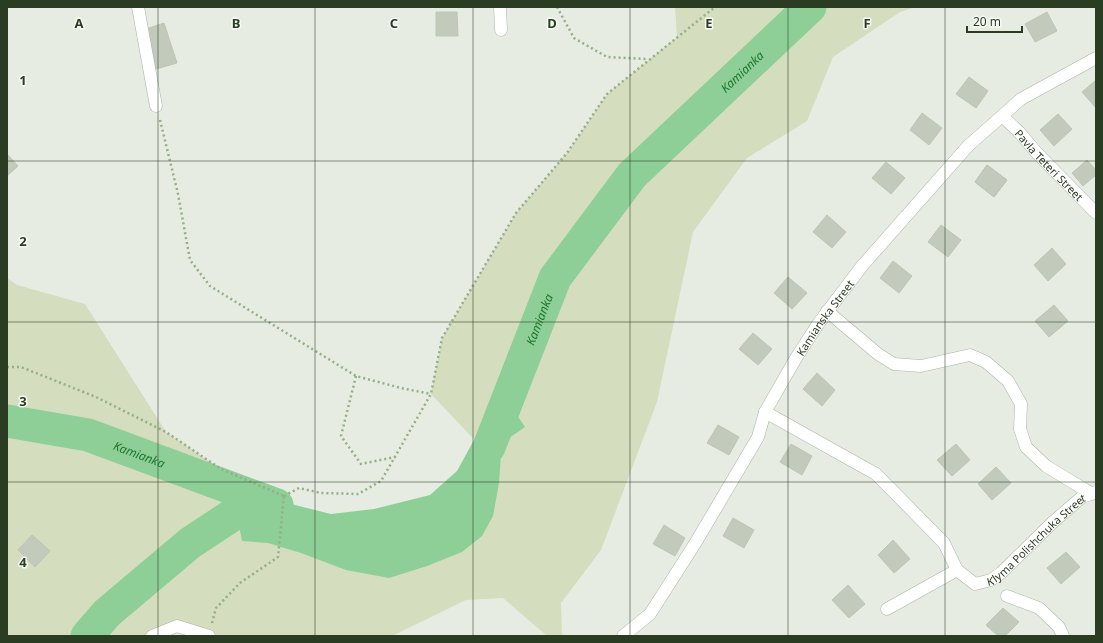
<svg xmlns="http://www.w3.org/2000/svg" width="1103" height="643" font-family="'Noto Sans',sans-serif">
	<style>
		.green { fill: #d4ddbd }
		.water { fill: #8dcf97 }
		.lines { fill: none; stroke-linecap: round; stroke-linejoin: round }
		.river { stroke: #8dcf97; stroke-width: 33 }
		.building { fill: #c1cabb; stroke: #bcc6b6 }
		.minor-casing { stroke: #abb4a6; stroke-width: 13 }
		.path { stroke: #92af85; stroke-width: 2.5; stroke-dasharray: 2 3; stroke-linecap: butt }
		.minor { stroke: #fff; stroke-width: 12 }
		.grid { fill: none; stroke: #2a3d23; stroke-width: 1; stroke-opacity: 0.55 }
		.labels { text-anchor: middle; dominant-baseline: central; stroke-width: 3; stroke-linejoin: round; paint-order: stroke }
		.street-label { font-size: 11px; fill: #2a3d23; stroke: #f6f9f4 }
		.water-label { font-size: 12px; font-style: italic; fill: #1f772e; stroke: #f6f9f4 }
		.grid-label { font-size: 13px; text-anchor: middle; font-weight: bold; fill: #2a3d23; stroke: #f6f9f4; stroke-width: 3; stroke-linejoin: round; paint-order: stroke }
	</style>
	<rect width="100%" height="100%" fill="#e7ece3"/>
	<path class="green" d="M675 7H915L900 12 833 57 807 121 747 158 693 232 657 402 601 550 561 603 562 636H547L503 598 466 600 392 636H209L177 626 152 636H7V278L17 285 85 304 166 432 221 469 222 484 283 511 424 547 487 453 431 394 442 338 516 213 567 153 607 94 677 37Z"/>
	<path class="water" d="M492 400 512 408 525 427 506 440 501 454 499 483 493 516 482 536 462 552 427 566 389 578 346 570 301 553 268 543 242 541 234 499 237 481 291 504 331 514 374 509 430 495 457 471 480 429Z"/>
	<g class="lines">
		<g class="river">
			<path id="s1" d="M7 421 88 435 277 505"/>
			<path id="s2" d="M489 447 555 278 632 175 810 7"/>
			<path d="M87 636 107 613 190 543 237 512 268 502"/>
		</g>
	</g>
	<g class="building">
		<path d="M436 12H457L458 36H436Z"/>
		<path d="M1047 12 1057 31 1035 42 1025 24Z"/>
		<path d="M164 23 177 63 156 69 143 30Z"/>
		<path d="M969 77 988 91 976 108 956 94Z"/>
		<path d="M1096 80V108L1082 92Z"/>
		<path d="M922 113 942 128 929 145 910 130Z"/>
		<path d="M1058 114 1072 129 1054 146 1040 130Z"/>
		<path d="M7 154 18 166 7 176Z"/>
		<path d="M1087 160 1096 170V175L1083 186 1072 173Z"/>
		<path d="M886 162 905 178 891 194 872 178Z"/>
		<path d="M987 165 1007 180 994 197 975 182Z"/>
		<path d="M987 165 1007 180 994 197 975 182Z"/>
		<path d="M827 215 846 232 832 248 813 232Z"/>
		<path d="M941 225 961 240 948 257 928 242Z"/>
		<path d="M1052 248 1066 264 1048 281 1034 265Z"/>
		<path d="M893 261 912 276 899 293 880 278Z"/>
		<path d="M788 277 807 293 792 309 774 293Z"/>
		<path d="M1054 305 1068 321 1049 337 1035 321Z"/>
		<path d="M753 333 772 349 758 365 739 349Z"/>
		<path d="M817 373 835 390 822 406 803 389Z"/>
		<path d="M718 425 739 437 729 455 707 443Z"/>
		<path d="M791 444 812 456 802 475 780 462Z"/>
		<path d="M956 444 970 460 952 476 937 460Z"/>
		<path d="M996 467 1011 483 992 500 978 484Z"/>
		<path d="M733 518 754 530 744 548 723 536Z"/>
		<path d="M664 525 685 538 675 556 653 544Z"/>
		<path d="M32 535 50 551 35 567 18 550Z"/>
		<path d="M893 540 910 559 894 573 878 555Z"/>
		<path d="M1066 552 1080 567 1061 584 1047 568Z"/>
		<path d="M848 585 865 604 849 618 832 600Z"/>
		<path d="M1003 608 1019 622 1005 636H998L986 625Z"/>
	</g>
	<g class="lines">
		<g class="minor-casing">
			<g id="minor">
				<path d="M138 7 156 106"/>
				<path d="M500 7 501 30"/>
				<path id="s3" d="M1002 116 1019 132 1036 152 1096 213"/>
				<path d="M827 311 878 354 894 364 921 366 970 355 986 362 1008 381 1021 404 1020 429 1026 447 1046 466 1092 494"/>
				<path id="s4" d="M765 412 876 474 944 543 957 570 975 584 991 580 1001 573 1053 522 1082 497 1096 492"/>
				<path d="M1007 596 1039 608 1059 627 1063 636"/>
				<path d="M887 609 957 570"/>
				<path d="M152 636 177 626 209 636"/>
				<path id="s5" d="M623 636 650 614 696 542 758 437 765 412 796 358 818 324 862 266 968 146 1021 99 1096 58"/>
			</g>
		</g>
		<g class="path">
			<path d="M557 7 574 38 607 57 648 59"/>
			<path d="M160 120 178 194 190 260 210 286 356 376 401 388 431 394"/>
			<path d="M7 367H21L96 397 166 432 221 469 284 496"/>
			<path d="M356 376 341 436 361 464 395 457"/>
			<path d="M284 496 299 488 321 493 358 494 381 481 431 394 442 338 516 213 567 153 607 94 715 7"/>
			<path d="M212 623 216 608 240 583 278 557 284 496"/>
		</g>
		<use href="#minor" class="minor"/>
	</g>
	<path class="grid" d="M158 7V636M315 7V636M473 7V636M630 7V636M788 7V636M945 7V636M7 161H1096M7 322H1096M7 482H1096"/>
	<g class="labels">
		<g class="street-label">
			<text stroke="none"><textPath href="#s3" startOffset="68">Pavla Teteri Street</textPath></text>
			<text stroke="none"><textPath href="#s5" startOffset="380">Kamianska Street</textPath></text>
			<text stroke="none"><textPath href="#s4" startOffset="354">Klyma Polishchuka Street</textPath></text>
		</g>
		<g class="water-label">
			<text stroke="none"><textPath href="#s2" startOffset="461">Kamianka</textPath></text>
			<text stroke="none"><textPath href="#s2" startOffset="137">Kamianka</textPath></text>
			<text stroke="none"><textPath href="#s1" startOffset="137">Kamianka</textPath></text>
		</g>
	</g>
	<g class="grid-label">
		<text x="79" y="28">A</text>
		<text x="236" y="28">B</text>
		<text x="394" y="28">C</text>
		<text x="552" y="28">D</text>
		<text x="709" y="28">E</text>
		<text x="867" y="28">F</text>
		<text x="23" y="85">1</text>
		<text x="23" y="246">2</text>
		<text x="23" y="406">3</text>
		<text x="23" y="567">4</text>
	</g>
	<rect width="1103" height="643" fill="none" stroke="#2a3d23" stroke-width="16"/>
	<path d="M967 26v6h55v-6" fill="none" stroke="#2a3d23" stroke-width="2"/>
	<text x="973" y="26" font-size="12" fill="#2a3d23" stroke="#f6f9f4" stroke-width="3" paint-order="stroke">20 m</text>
</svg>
